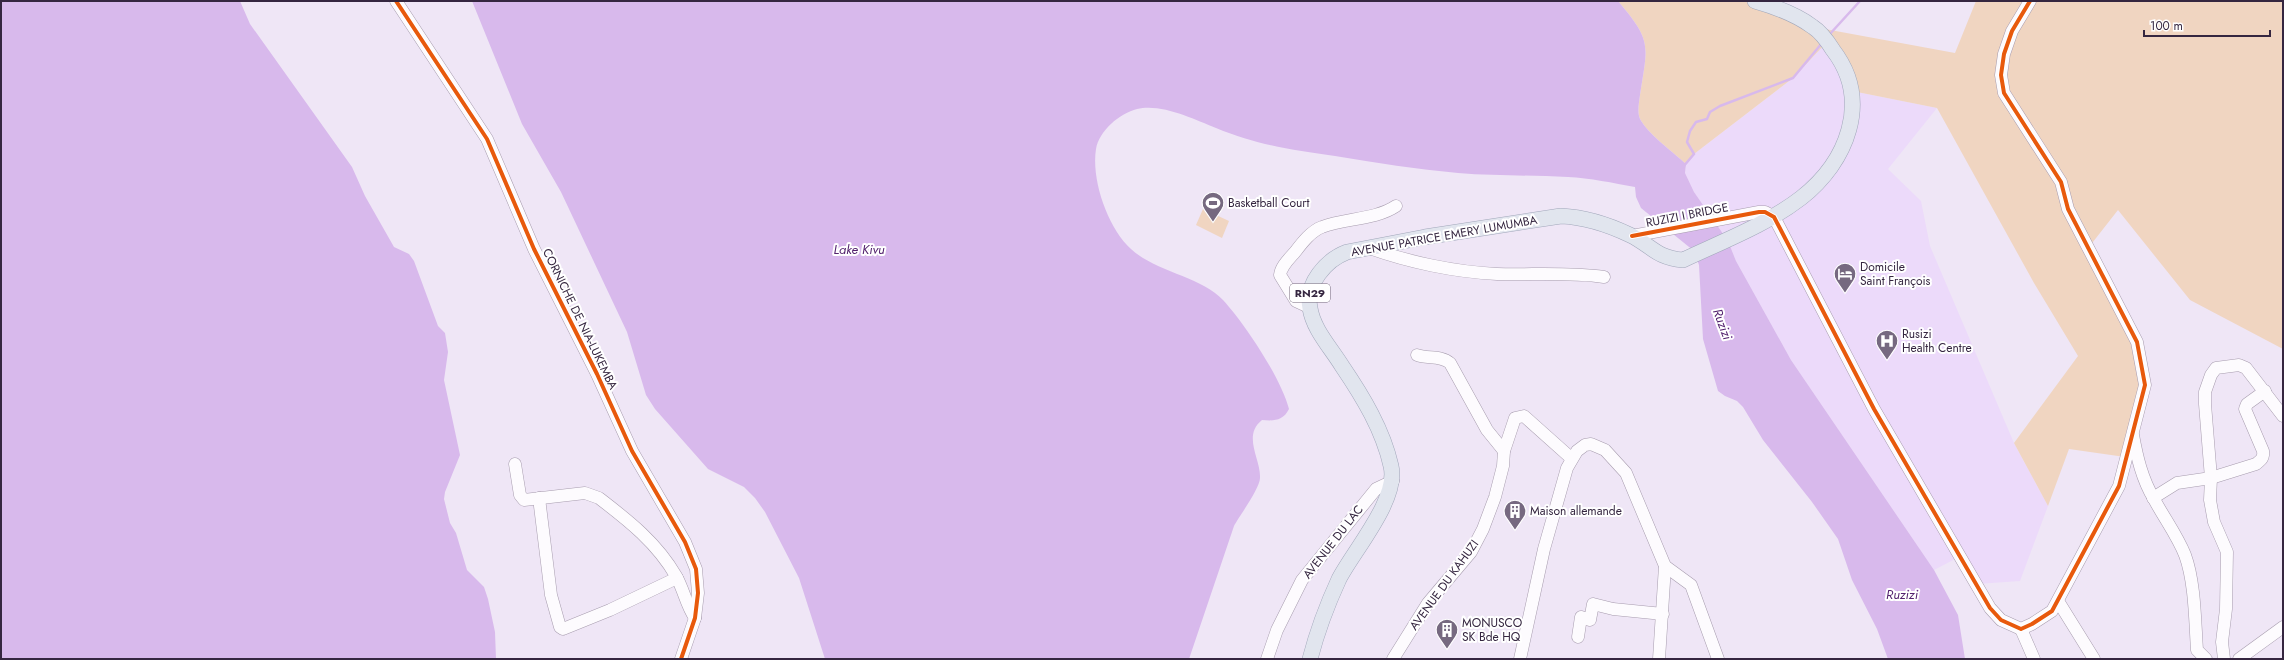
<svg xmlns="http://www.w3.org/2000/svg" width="2284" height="660" viewBox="0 0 2284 660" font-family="Jost,sans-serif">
	<rect width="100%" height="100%" fill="#efe6f6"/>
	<polygon fill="#ecdafa" points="1827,42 1852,91 1937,108 1888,169 1921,201 1930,246 2014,443 2048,506 2020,581 1977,584 1961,556 1934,570 1791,360 1736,261 1728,241 1694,192 1685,173 1686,164 1694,154 1793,78"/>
	<g fill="#f0d5c1">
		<path d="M1618,1H1755L1814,27L1955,53L1976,1H2283V349L2190,300L2118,210L2089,247L2143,366L2125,457L2069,449L2048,506L2014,443L2078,356L2034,283L1937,108L1852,91L1827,42L1793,78L1694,154L1686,164C1673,152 1648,134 1640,119C1637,112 1639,103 1640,95C1648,44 1652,41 1618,1Z"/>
		<polygon points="1203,209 1229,221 1222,238 1196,225"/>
	</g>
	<g fill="#d8b9ec">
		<polygon points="1,1 240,1 250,24 352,167 365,196 394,247 409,254 414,261 438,326 445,333 448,352 444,380 460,455 445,492 444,499 450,523 456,533 467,570 484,587 488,599 495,632 496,659 1,659"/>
		<path d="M472,1H1618C1652,41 1648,44 1640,95C1639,103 1637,112 1640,119C1648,134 1673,152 1686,164L1685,173L1694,192L1728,241L1736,261L1791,360L1934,570L1958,615L1965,659H1888L1877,629L1852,580L1838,539L1812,502L1763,440L1743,407L1737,401L1725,396L1718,391L1703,339L1699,265L1694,251L1641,208L1636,197L1635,187C1613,183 1590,178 1568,177C1531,175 1494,176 1458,173C1417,169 1376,163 1335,156C1292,150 1257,145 1216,128C1194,119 1161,103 1137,109C1120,113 1099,131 1096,149C1091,180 1108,228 1131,249C1156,272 1202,277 1223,300C1245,324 1281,378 1289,409C1283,421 1274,421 1262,420C1242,436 1261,459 1260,478C1260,488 1240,515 1234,526L1189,659H825L799,578L765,512L755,498L744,487L708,469L655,409L646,395L627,332L561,192L522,124Z"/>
	</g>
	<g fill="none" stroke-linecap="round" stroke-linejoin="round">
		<g stroke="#d8b9ec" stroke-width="2.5">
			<polyline points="1829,35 1860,1"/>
			<polyline points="1683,167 1694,154 1687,142 1690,131 1696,122 1707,119 1710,112 1720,106 1793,78 1822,43"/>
		</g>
		<g stroke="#a79cae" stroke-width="13">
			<g id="minor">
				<polyline points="396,1 487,139 534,249 597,374 632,451 685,542 696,569 698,593 695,618 681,659"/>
				<polyline points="1632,236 1759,212 1765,212 1774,217 1874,409 1990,608 2001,620 2021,629 2032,624 2052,611 2119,486 2145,385 2137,342 2068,209 2061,182 2004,93 2001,75 2004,54 2012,31 2030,1"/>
				<path d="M1369,248C1408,262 1455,272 1497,274C1533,275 1568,272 1604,277"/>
				<path d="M1309,307L1296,301L1280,275C1281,266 1289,259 1295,252C1302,243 1311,231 1322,227C1345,218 1375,220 1396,206"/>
				<path d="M1417,355C1427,359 1441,355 1450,363L1487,430L1504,451"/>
				<path d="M2133,435C2137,457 2142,479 2154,499C2164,518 2177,535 2185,555C2195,582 2195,621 2197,650L2206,659"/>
				<path d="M515,464L520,495L524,500L585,493L599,498C629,521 657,543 676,576C684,590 686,605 695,618"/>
				<polyline points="539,498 551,595 560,627 563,629 610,610 677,578"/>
				<path d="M2153,498L2177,483L2211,478L2256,464C2261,460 2264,458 2263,451L2245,409L2247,404L2265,391"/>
				<polyline points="1665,566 1691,585 1718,659"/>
				<polyline points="2058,601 2094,659"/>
				<polyline points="2021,629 2034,659"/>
				<polyline points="1578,637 1581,617 1590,620 1593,604 1613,609 1663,614"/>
				<polyline points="1267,659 1277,630 1302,580 1376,489 1393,481"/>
				<polyline points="1393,659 1428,603 1471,552 1483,529 1495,497 1503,466 1504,451 1515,418 1524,416 1571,458"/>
				<polyline points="1520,659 1544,549 1567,468 1577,451 1585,445 1591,444 1605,450 1626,473 1665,566 1659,659"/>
				<polyline points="2224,659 2222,642 2226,609 2227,552 2214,522 2210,500 2211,478 2205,404 2205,392 2211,375 2216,368 2239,365 2246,368 2283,416"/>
				<polyline points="2239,659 2283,627"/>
			</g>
		</g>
		<g stroke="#a1a7ba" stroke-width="16">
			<path id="major" d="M1310,659C1317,632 1327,605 1339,579C1354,550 1399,499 1391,466C1383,430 1363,397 1342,366C1331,348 1313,329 1310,308C1305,284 1326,260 1347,252L1425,237L1561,216C1584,217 1609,225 1630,235C1651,245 1656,258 1683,260C1723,241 1766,225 1801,198C1847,162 1872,101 1833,50C1828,42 1821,32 1813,27C1796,14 1776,7 1755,1"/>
		</g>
		<use href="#minor" stroke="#fdfbfe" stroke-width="12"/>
		<use href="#major" stroke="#e1e5ee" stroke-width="15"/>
		<g stroke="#fff" stroke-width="6">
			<g id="cycleway">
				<polyline points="396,1 487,139 534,249 597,374 632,451 685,542 696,569 698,593 695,618 681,659"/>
				<polyline points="1632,236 1759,212 1765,212 1774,217 1874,409 1990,608 2001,620 2021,629 2032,624 2052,611 2119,486 2145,385 2137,342 2068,209 2061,182 2004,93 2001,75 2004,54 2012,31 2030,1"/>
			</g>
		</g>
		<use href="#cycleway" stroke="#e8590c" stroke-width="4"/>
	</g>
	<defs>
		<g id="stadium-pin" transform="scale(1.15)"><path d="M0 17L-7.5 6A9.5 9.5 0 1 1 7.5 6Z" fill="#766980" stroke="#fff"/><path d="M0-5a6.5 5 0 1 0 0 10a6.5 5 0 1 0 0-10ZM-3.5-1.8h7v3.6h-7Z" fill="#fff"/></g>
		<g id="hotel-pin" transform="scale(1.15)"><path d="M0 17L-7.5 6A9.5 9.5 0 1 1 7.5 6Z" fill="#766980" stroke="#fff"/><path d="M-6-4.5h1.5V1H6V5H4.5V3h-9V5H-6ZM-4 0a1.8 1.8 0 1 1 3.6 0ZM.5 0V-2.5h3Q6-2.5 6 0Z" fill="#fff"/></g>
		<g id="hospital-pin" transform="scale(1.15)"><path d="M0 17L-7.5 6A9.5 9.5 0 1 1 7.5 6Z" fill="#766980" stroke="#fff"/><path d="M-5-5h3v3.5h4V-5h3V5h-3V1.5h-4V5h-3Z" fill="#fff"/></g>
		<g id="building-pin" transform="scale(1.15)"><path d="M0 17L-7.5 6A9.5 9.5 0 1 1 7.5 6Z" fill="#766980" stroke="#fff"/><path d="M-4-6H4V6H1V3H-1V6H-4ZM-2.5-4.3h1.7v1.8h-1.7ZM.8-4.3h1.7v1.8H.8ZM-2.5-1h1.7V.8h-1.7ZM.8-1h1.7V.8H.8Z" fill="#fff"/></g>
	</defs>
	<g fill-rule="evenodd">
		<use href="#stadium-pin" x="1213" y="203"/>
		<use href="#hotel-pin" x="1845" y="274"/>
		<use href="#hospital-pin" x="1887" y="341"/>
		<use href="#building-pin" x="1515" y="511"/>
		<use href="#building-pin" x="1447" y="630"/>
	</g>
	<g text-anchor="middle" stroke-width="4" stroke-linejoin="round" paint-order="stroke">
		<rect fill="#fff" stroke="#726779" stroke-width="1" x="1290" y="284" width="40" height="18" rx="3"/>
		<g font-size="11" font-weight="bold" fill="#352640">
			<text x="1310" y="297">RN29</text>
		</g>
		<g font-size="12" fill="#352640" stroke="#fff" text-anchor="start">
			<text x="1228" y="207">Basketball Court</text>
			<text x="1860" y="271">Domicile<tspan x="1860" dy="14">Saint François</tspan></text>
			<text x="1902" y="338">Rusizi<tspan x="1902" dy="14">Health Centre</tspan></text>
			<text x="1530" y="515">Maison allemande</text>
			<text x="1462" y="627">MONUSCO<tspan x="1462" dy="14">SK Bde HQ</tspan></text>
		</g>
		<g font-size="12" fill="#352640" stroke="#fff">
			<text transform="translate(1687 215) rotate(-11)" y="4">RUZIZI I BRIDGE</text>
			<text transform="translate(1444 236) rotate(-10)" y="4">AVENUE PATRICE EMERY LUMUMBA</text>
			<text transform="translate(580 319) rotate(64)" y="4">CORNICHE DE NIA-LUKEMBA</text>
			<text transform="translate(1333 542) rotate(-52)" y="4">AVENUE DU LAC</text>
			<text transform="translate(1444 585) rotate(-54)" y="4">AVENUE DU KAHUZI</text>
		</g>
		<g font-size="13" font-style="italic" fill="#53226e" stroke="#fff">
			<text x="859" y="254">Lake Kivu</text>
			<text transform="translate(1723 324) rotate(69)" y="5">Ruzizi</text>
			<text x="1902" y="599">Ruzizi</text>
		</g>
	</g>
	<rect width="2284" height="660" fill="none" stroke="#352640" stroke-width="4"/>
	<path d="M2144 30v6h126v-6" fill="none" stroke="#352640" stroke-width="2"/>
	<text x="2150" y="30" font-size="12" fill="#352640" stroke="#ffffff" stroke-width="3" paint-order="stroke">100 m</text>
</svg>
